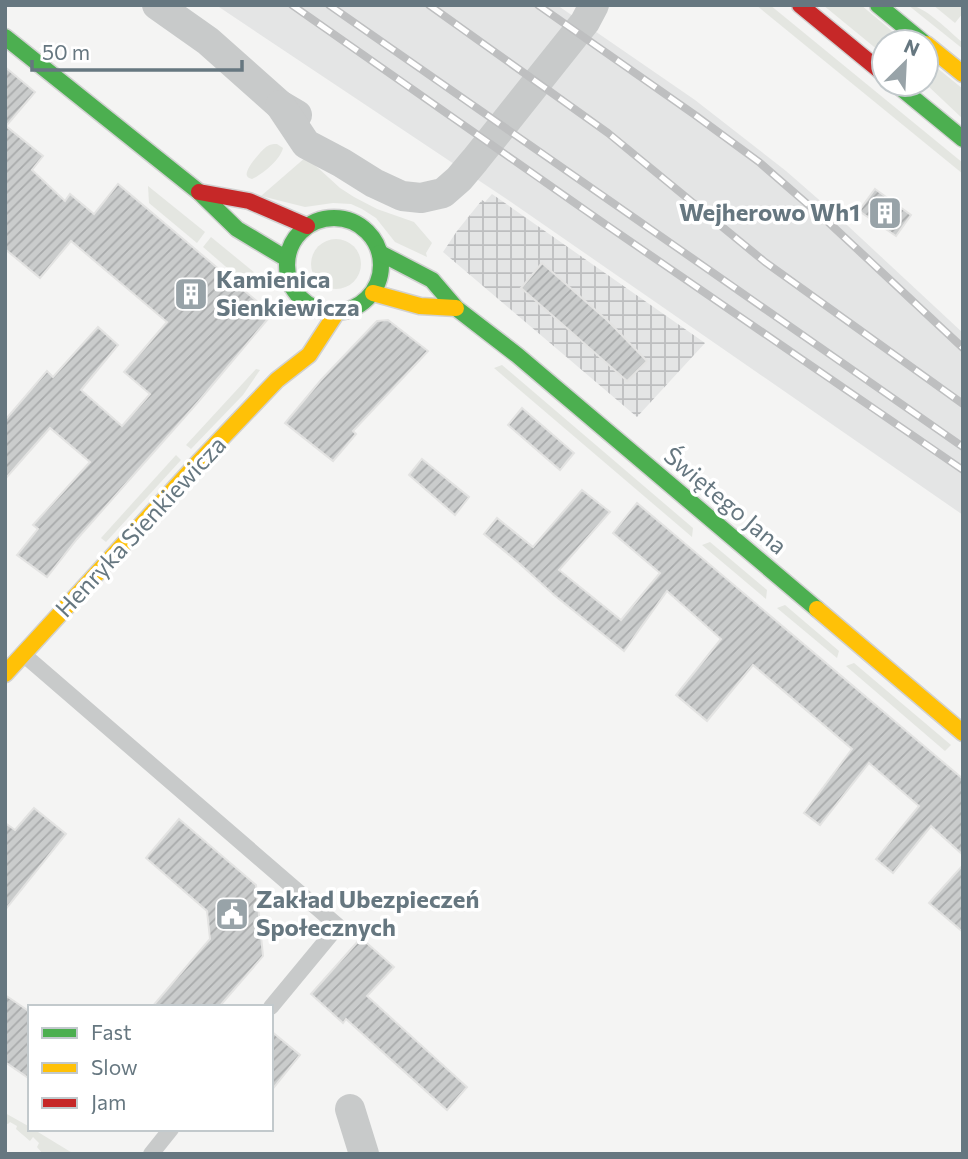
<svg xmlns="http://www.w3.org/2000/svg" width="968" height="1159" viewBox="0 0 968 1159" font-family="Commissioner,sans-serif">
	<defs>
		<pattern id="industrial-grid" width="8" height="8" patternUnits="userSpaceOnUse" patternTransform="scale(1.75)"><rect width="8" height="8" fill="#e4e5e5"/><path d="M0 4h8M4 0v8" fill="none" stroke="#bdbebf"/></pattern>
		<pattern id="building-hatch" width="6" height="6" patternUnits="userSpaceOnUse" patternTransform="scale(1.75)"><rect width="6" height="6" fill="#cacccc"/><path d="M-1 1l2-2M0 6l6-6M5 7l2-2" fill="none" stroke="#a8aaab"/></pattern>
	</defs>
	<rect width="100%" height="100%" fill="#f4f4f3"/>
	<polygon fill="#e4e5e5" points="216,5 557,5 695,100 786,171 833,212 963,333 963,515 511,202"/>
	<polygon fill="url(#industrial-grid)" points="492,194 705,343 637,417 443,252 457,231 482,200 485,202"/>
	<g fill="#e4e6e1">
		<polygon points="756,5 770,5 963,163 963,174"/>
		<polygon points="823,5 861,5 905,42 884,42 884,55"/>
		<path d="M908,5C924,5 950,32 963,43V49Z"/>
		<polygon points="933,5 963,5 963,13 955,23"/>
		<polygon points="926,59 963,89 963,119 926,84"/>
		<path d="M277,144L283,148C280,160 263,174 252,179C250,178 248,178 247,176C244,170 261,151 266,147C271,144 272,144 277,144Z"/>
		<polygon points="306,157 340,188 354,197 377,209 414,222 432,243 426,253 427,257 395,242 376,218 362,209 351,204 333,203 305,207 261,196"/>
		<polygon points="148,186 205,232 197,243 149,203"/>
		<polygon points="211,237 255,273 258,283 254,291 203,247"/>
		<circle cx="336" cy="264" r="25"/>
		<polygon points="502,365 693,528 692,537 494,368"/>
		<polygon points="256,369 260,370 243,395 191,449 186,445"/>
		<polygon points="176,455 181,460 106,542 101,538"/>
		<polygon points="710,542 767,590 766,599 702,545"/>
		<polygon points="785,605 839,651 837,658 777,608"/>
		<polygon points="854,663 951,745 945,751 846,666"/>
		<polygon points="5,1113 30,1127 30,1129 33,1129 74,1154 43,1154 37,1147 39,1143 33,1137 30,1141 16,1129 17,1126 10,1122 8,1124 5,1123"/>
	</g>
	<g fill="url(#building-hatch)" stroke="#e3e3e2" stroke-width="2">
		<polygon points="5,67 35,92 6,126 43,156 32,170 65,201 70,194 94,214 118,184 272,314 198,402 77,539 47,577 17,555 38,529 33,525 90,462 50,428 5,479 5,420 47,371 53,377 98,327 118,345 81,390 122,426 150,394 124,372 167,322 71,241 40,278 5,249"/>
		<polygon points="875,189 911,215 896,236 859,211"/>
		<polygon points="542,263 608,321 647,361 627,381 521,288"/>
		<polygon points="388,320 428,351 353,431 356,434 333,461 285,423 321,380 377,321"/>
		<polygon points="522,408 574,453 560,470 508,425"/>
		<polygon points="422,459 469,497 455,515 409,475"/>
		<polygon points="582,490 610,512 559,570 621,620 660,573 613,533 637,503 963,779 963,855 931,826 893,873 876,859 919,806 869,763 820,825 804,813 852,749 753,665 707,721 676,695 721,639 667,591 624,651 554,595 520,564 484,534 497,518 533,547"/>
		<polygon points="34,808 66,834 5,910 5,823 15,830"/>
		<polygon points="179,819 256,885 263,956 219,1007 152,1007 210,939 207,911 146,858"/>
		<polygon points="963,865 963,932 929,903"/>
		<polygon points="361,938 394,967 367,996 467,1087 447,1110 346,1019 343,1023 311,994"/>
		<polygon points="5,995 30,1012 30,1079 5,1062"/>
		<polygon points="271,1031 300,1055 271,1091"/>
	</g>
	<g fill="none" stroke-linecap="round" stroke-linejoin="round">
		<g stroke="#d1d1d1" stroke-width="19">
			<g id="fast">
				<polyline points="878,5 923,42"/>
				<polyline points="5,37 199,192 237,229 287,259"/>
				<polyline points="896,84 963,139"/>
				<circle cx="334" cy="265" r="47"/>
				<polyline points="380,253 432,280 456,308 517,355 817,609"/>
			</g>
		</g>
		<g stroke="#d1d1d1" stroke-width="19">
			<g id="slow">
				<polyline points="926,44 963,74"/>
				<polyline points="373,293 420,306 456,308"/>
				<polyline points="817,609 963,733"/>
				<polyline points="5,674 196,465 277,380 309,355 337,312"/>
			</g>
		</g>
		<g stroke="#d1d1d1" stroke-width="19">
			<g id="jam">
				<polyline points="800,5 884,74"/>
				<polyline points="199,192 249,201 307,226"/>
			</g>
		</g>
		<g stroke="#c8caca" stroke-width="16">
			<polyline points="23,654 338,926 271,1007"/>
			<polyline points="151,1154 171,1129"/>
		</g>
		<g stroke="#c8caca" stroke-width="30">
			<polyline points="157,5 208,41 280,105 297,115"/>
			<polyline points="280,105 306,144 342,163 374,183 402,196 421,198 443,193 459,179 475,160 585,22 594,5"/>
			<polyline points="350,1109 364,1154"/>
		</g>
		<use href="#fast" stroke="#4caf50" stroke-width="16"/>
		<use href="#slow" stroke="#ffc107" stroke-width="16"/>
		<use href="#jam" stroke="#c62828" stroke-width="16"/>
		<g stroke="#bebfc0" stroke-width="8">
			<g id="rail">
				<polyline points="292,5 602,222 963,470"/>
				<polyline points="329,5 963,447"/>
				<polyline points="429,5 608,133 765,262 963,404"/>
				<polyline points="538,5 695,115 759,162 827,221 963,348"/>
			</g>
		</g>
		<use href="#rail" stroke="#fff" stroke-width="5" stroke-dasharray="16" stroke-linecap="butt"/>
	</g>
	<defs>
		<g id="building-square" transform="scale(1.75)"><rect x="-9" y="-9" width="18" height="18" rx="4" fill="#98a3a8" stroke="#fff"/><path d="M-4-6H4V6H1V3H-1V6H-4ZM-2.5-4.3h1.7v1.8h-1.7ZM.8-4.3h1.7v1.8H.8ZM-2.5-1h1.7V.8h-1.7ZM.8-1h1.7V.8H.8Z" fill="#fff"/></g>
		<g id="civic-square" transform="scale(1.75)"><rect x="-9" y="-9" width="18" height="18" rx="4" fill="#98a3a8" stroke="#fff"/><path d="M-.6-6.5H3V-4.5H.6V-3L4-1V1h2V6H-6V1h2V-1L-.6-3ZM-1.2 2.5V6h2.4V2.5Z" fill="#fff"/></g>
	</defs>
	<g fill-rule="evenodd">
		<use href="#building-square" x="885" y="213"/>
		<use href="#building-square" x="191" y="294"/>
		<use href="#civic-square" x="232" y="914"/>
	</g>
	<g text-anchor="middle" stroke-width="7" stroke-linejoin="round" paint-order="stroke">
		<g font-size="24" font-weight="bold" fill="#667780" stroke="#fff" text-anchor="start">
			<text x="860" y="221" text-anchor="end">Wejherowo Wh1</text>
			<text x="216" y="288">Kamienica<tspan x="216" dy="28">Sienkiewicza</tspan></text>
			<text x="256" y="908">Zakład Ubezpieczeń<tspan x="256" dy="28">Społecznych</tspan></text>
		</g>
		<g font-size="24" fill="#667780" stroke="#fff">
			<text transform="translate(725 501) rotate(40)" y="8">Świętego Jana</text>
			<text transform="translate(141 527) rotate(-47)" y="8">Henryka Sienkiewicza</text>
		</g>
	</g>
	<rect width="968" height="1159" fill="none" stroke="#667780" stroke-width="14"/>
	<rect x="28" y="1005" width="245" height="126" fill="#ffffff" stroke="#c2c9cc" stroke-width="2"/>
	<rect x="42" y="1028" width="35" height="10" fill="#4caf50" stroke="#c2c9cc" stroke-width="2"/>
	<text x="91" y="1040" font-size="21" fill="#667780">Fast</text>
	<rect x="42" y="1063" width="35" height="10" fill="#ffc107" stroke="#c2c9cc" stroke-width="2"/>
	<text x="91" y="1075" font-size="21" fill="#667780">Slow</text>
	<rect x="42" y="1098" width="35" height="10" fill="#c62828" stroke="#c2c9cc" stroke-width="2"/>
	<text x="91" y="1110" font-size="21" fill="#667780">Jam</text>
	<g transform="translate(905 63) rotate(24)"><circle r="33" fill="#ffffff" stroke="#c2c9cc" stroke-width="2"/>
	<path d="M0-5L12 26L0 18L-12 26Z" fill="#98a3a8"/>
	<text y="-10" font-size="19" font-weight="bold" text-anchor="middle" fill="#667780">N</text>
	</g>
	<path d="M32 60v10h210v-10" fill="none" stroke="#667780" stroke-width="3.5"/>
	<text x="42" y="60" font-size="21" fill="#667780" stroke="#ffffff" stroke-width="5" paint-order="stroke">50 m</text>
</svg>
